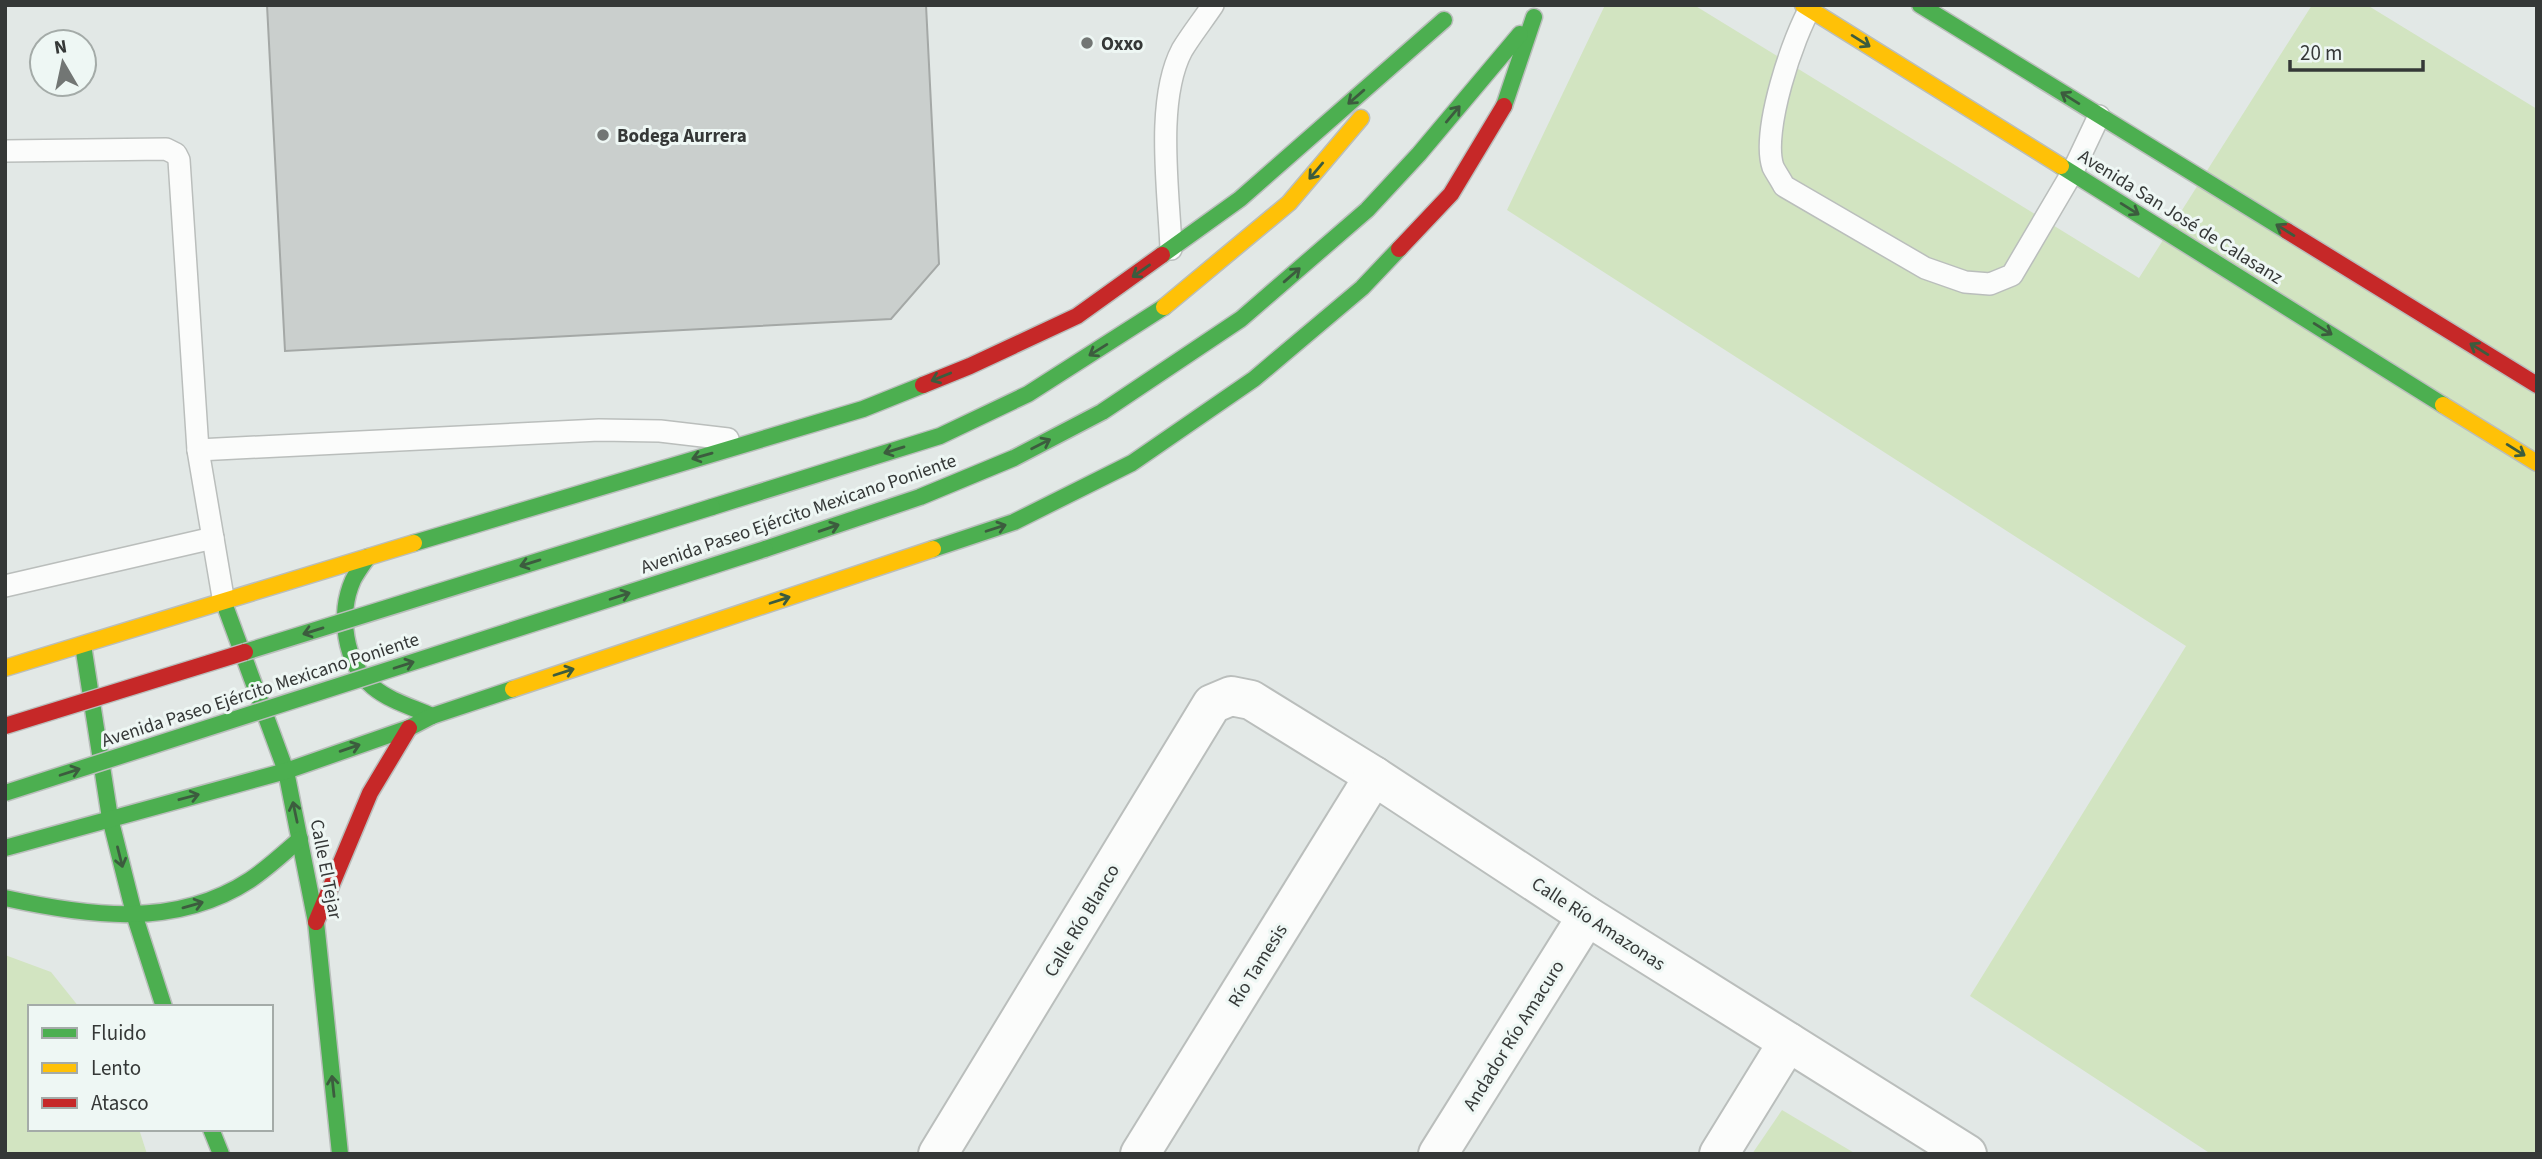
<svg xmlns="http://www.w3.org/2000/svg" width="2542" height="1159" viewBox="0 0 2542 1159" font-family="'Source Sans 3',sans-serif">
	<rect width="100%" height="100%" fill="#e2e8e6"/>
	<g fill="#d2e4c1">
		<polygon points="1605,5 1694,5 2139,278 2312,5 2367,5 2537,109 2537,1154 2211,1154 1970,996 2186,646 1507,210"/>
		<polygon points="5,955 51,972 79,1007 30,1007 30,1129 139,1129 147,1154 5,1154"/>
		<polygon points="1782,1110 1856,1154 1752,1154"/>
	</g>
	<polygon fill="#cacfcd" stroke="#a4a8a6" stroke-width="2" points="267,5 926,5 939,264 891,319 285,351"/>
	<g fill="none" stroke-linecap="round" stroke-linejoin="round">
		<g stroke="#babebc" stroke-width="24">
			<g id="lane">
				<path d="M1812,5C1793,36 1761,132 1773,167C1776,173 1781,180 1784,186L1925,268L1965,282L1990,284L2012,275L2072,173L2099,116"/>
				<polyline points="5,151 166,149 176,154 179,160 198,450 224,603"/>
				<path d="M1171,249C1169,193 1155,101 1182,50C1191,35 1203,20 1213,5"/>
				<polyline points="198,450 599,430 660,431 728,439"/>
				<polyline points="5,586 213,538"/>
			</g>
		</g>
		<g stroke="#babebc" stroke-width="42">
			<g id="street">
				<polyline points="938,1154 1212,704 1231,696 1251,700 1374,776 1587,916 1967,1154"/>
				<polyline points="1140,1154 1374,776"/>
				<polyline points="1438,1154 1587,916"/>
				<polyline points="1719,1154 1788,1042"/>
			</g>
		</g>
		<g stroke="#babebc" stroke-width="19">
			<g id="fast">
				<polyline points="1920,5 2287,231"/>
				<polyline points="1504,106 1534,17"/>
				<polyline points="2061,166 2443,405"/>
				<polyline points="1162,255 1240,199 1444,20"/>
				<polyline points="712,507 940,436 1028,394 1164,307"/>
				<polyline points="414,543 863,409 923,385"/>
				<polyline points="765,549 920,497 1014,458 1102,412 1241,319 1367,210 1419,154 1520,34"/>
				<polyline points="933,549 1014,522 1132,463 1254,379 1362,288 1399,249"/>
				<path d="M368,557C363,564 357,572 353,580C338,614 344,663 373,687C390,701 412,707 432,716"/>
				<polyline points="224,603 286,771 316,922 340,1154"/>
				<polyline points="83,645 110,818 135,917 164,1007"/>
				<polyline points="5,848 286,771 409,728 432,716 513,689"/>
				<path d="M5,898C87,916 175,929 250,880C268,868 284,853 300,839"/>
				<polyline points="211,1129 221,1154"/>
			</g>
		</g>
		<g stroke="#babebc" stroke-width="19">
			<g id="slow">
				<polyline points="1803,5 2061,166"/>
				<polyline points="1164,307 1289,203 1361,118"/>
				<polyline points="2443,405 2537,463"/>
				<polyline points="5,668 414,543"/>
				<polyline points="513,689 933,549"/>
			</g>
		</g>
		<g stroke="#babebc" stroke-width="19">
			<g id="jam">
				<polyline points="2287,231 2537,385"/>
				<polyline points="1399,249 1451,194 1504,106"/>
				<polyline points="923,385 970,366 1077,316 1162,255"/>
				<polyline points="316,922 370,793 409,728"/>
			</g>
		</g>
		<use href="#lane" stroke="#fbfcfb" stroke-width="21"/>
		<use href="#street" stroke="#fbfcfb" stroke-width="38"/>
		<use href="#fast" stroke="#4caf50" stroke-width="16"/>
		<use href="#slow" stroke="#ffc107" stroke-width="16"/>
		<use href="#jam" stroke="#c62828" stroke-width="16"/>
		<g stroke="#babebc" stroke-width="19" stroke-linecap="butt">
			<g id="fast-bridge">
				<polyline points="245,652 712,507"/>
				<polyline points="5,793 765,549"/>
			</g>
		</g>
		<g stroke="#babebc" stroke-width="19" stroke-linecap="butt">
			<polyline id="jam-bridge" points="5,726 245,652"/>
		</g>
		<use href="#fast-bridge" stroke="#4caf50" stroke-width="16"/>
		<use href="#jam-bridge" stroke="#c62828" stroke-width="16"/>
	</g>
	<defs><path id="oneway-shaft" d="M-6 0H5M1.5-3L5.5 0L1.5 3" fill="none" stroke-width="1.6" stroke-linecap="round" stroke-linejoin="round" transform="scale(1.75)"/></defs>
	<g stroke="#3c5c3e">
		<use href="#oneway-shaft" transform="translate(1861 41) rotate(32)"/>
		<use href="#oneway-shaft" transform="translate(1356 97) rotate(139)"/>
		<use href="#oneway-shaft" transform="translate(2070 98) rotate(-148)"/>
		<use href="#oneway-shaft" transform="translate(1453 114) rotate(-50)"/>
		<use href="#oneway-shaft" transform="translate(1316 171) rotate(130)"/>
		<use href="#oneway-shaft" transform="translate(2130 209) rotate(32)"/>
		<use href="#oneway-shaft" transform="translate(2285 230) rotate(-148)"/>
		<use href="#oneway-shaft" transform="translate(1141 271) rotate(145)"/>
		<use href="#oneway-shaft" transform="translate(1292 275) rotate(-41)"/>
		<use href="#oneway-shaft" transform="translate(2323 329) rotate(32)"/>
		<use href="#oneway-shaft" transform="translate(2479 349) rotate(-148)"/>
		<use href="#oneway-shaft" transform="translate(1098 350) rotate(148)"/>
		<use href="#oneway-shaft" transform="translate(941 377) rotate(158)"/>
		<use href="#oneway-shaft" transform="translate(1041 444) rotate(-27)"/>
		<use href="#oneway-shaft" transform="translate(894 450) rotate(163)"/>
		<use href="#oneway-shaft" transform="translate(2516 450) rotate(32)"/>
		<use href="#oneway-shaft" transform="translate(702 456) rotate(164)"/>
		<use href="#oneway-shaft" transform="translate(829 528) rotate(-19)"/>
		<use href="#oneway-shaft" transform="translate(996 528) rotate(-18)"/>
		<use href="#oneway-shaft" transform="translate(530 563) rotate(163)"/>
		<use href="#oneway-shaft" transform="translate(620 596) rotate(-18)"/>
		<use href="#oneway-shaft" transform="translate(780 600) rotate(-18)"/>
		<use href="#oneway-shaft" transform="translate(313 631) rotate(163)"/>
		<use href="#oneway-shaft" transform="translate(404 665) rotate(-18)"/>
		<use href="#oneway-shaft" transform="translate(564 672) rotate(-18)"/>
		<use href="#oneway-shaft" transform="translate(350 748) rotate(-19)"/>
		<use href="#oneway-shaft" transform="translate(70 772) rotate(-18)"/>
		<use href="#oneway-shaft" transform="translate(189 797) rotate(-15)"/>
		<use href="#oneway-shaft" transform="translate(295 812) rotate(-102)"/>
		<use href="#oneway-shaft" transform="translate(120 857) rotate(76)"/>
		<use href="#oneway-shaft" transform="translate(193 905) rotate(-16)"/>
		<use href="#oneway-shaft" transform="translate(333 1086) rotate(-96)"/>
	</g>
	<g fill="#727674" stroke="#eef7f4" stroke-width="2.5">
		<circle cx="1087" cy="43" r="7"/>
		<circle cx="603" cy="135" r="7"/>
	</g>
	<g text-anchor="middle" stroke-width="6" stroke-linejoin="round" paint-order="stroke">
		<g font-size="19" font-weight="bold" fill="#353837" stroke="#eef7f4" text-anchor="start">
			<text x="1101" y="50">Oxxo</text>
			<text x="617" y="142">Bodega Aurrera</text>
		</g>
		<g font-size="19" fill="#353837" stroke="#eef7f4">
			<text transform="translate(2181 216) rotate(32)" y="7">Avenida San José de Calasanz</text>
			<text transform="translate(798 513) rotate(-19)" y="7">Avenida Paseo Ejército Mexicano Poniente</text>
			<text transform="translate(260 689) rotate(-18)" y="7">Avenida Paseo Ejército Mexicano Poniente</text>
			<text transform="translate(327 869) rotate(79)" y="7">Calle El Tejar</text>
			<text transform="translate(1081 920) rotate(-59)" y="7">Calle Río Blanco</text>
			<text transform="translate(1599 923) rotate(33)" y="7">Calle Río Amazonas</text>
			<text transform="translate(1257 965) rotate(-58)" y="7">Río Tamesis</text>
			<text transform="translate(1513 1035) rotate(-58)" y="7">Andador Río Amacuro</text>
		</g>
	</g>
	<rect width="2542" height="1159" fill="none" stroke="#353837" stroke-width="14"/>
	<rect x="28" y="1005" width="245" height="126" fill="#eef7f4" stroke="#a4aba8" stroke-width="2"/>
	<rect x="42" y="1028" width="35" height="10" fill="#4caf50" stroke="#a4aba8" stroke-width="2"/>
	<text x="91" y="1040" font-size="21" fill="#353837">Fluido</text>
	<rect x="42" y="1063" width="35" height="10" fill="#ffc107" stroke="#a4aba8" stroke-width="2"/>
	<text x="91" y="1075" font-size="21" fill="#353837">Lento</text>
	<rect x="42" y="1098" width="35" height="10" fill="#c62828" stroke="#a4aba8" stroke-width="2"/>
	<text x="91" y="1110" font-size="21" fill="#353837">Atasco</text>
	<g transform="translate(63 63) rotate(351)"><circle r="33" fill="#eef7f4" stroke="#a4aba8" stroke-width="2"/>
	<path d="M0-5L12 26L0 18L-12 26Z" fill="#727674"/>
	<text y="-10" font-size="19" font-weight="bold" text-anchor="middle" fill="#353837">N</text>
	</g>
	<path d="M2290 60v10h133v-10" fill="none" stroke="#353837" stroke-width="3.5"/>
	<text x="2300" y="60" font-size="21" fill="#353837" stroke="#eef7f4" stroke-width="5" paint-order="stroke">20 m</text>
</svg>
